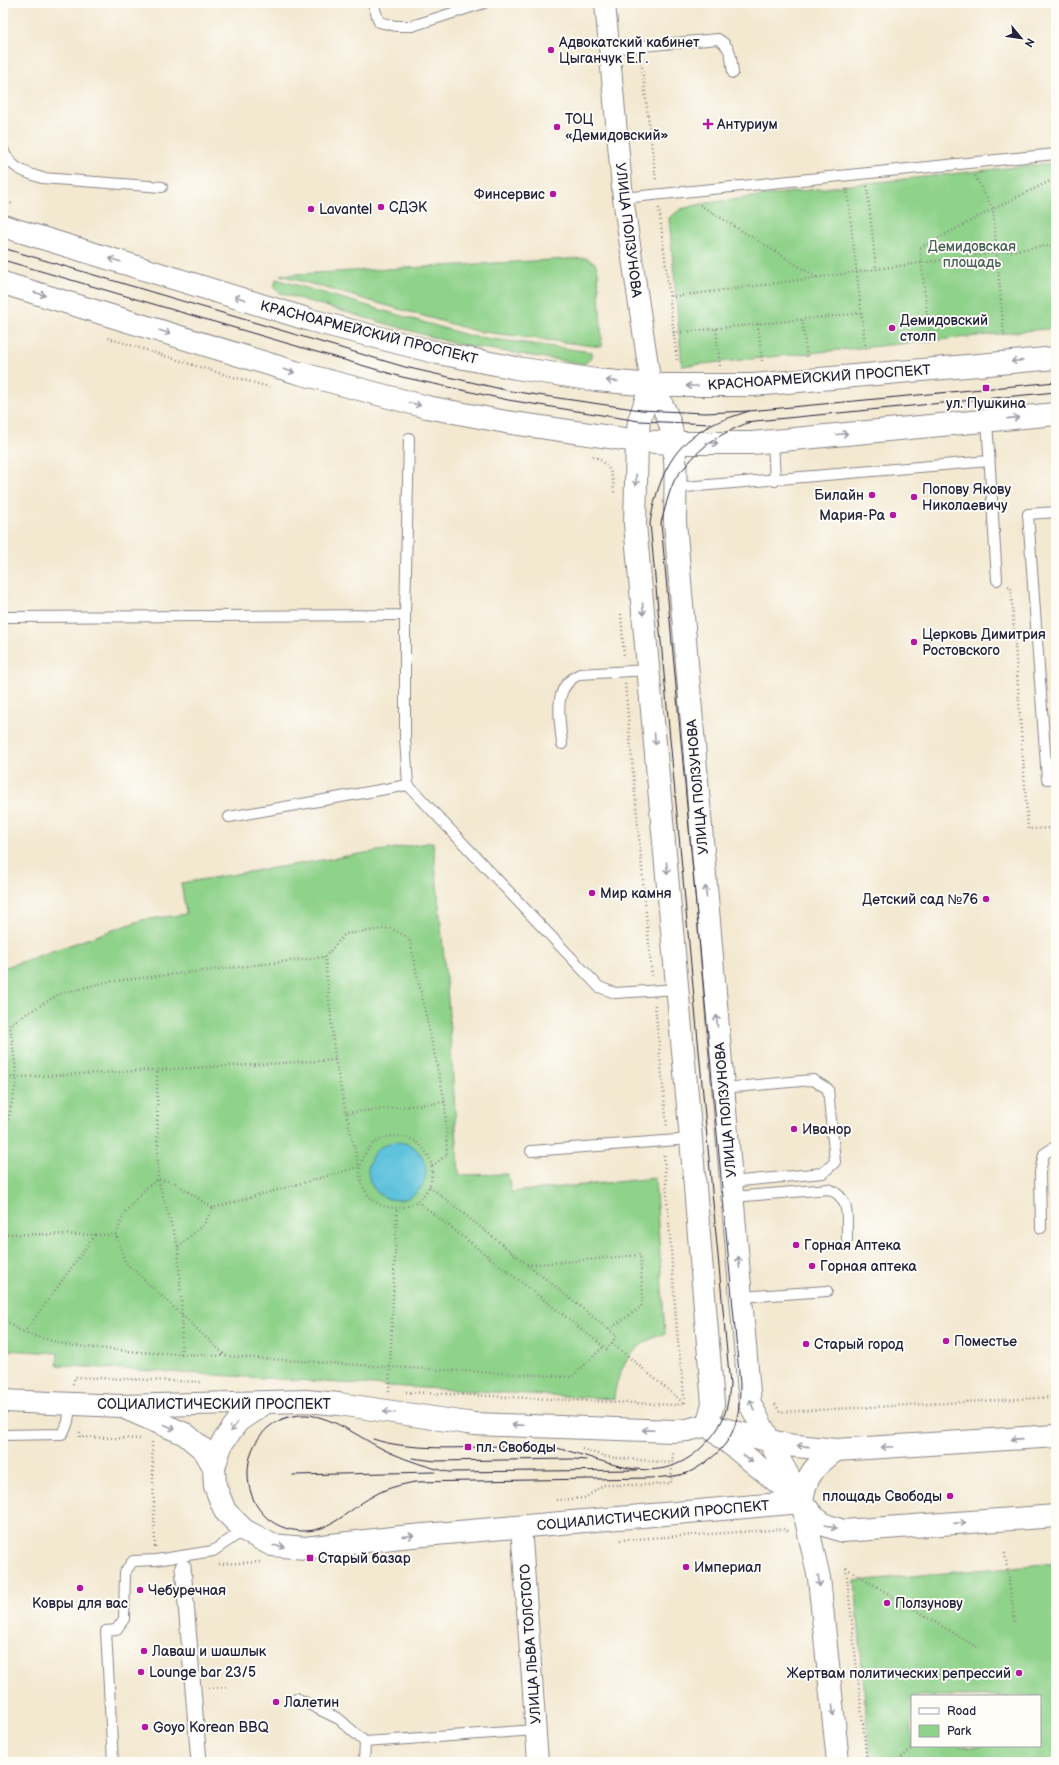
<svg xmlns="http://www.w3.org/2000/svg" width="1059" height="1765" viewBox="0 0 1059 1765" font-family="'Balsamiq Sans',sans-serif">
	<rect width="100%" height="100%" fill="#fdfcf7"/>
	<filter id="ink" filterUnits="userSpaceOnUse"><feTurbulence type="fractalNoise" baseFrequency=".025" numOctaves="2"/><feDisplacementMap in="SourceGraphic" scale="8" xChannelSelector="R" yChannelSelector="G"/><feConvolveMatrix kernelMatrix="1 2 1 2 8 2 1 2 1" color-interpolation-filters="sRGB"/></filter>
	<filter id="wash" filterUnits="userSpaceOnUse"><feTurbulence type="fractalNoise" baseFrequency=".012" numOctaves="4" result="noise"/><feDisplacementMap in="SourceGraphic" scale="16" xChannelSelector="R" yChannelSelector="G"/><feGaussianBlur stdDeviation="0.9" result="paint"/><feColorMatrix in="noise" values="0 0 0 0 0 0 0 0 0 0 0 0 0 0 0 0 0 1.4 0 .05"/><feComposite in="paint" operator="in"/></filter>
	<g filter="url(#wash)">
		<rect width="100%" height="100%" fill="#f3e8d0"/>
		<g fill="#8fd28a" stroke="#587a62" fill-rule="evenodd">
			<polygon points="1052,163 1056,167 1056,328 682,366 669,218 681,209 706,203 841,186"/>
			<polygon points="586,258 595,263 598,272 602,347 476,331 280,275"/>
			<path d="M276,279L470,336L592,352C591,358 589,361 584,364L456,344L280,293L274,288Z"/>
			<path d="M433,842L448,1000L459,1175L508,1174L511,1192L655,1178L665,1334C634,1341 617,1368 614,1399L389,1386L57,1365L58,1353L3,1350V968L142,920L186,914L181,883Z"/>
			<path d="M1056,1563V1762H870L855,1581ZM912,1696H1040V1746H912Z"/>
		</g>
		<circle fill="#5ec2dc" stroke="#40728c" cx="397" cy="1171" r="29"/>
	</g>
	<g filter="url(#ink)">
		<g fill="none" stroke-linecap="round" stroke-linejoin="round">
			<g stroke="#8a8586" stroke-width="12">
				<g id="service">
					<polyline points="373,3 379,22 396,26 412,26 484,3"/>
					<path d="M610,49L718,39C732,47 731,58 733,73"/>
					<path d="M3,149C9,168 26,173 42,178L162,187"/>
					<polyline points="623,198 1056,154"/>
					<polyline points="987,421 997,580"/>
					<polyline points="773,440 775,481"/>
					<polyline points="674,488 989,461"/>
					<polyline points="1056,512 1028,514 1047,779 1056,778"/>
					<polyline points="405,615 405,738 408,785 599,987 615,993 678,989"/>
					<polyline points="3,617 405,615 409,438"/>
					<path d="M562,744C560,717 551,687 580,674L648,670"/>
					<polyline points="229,817 408,785"/>
					<polyline points="723,1088 813,1080 828,1089 835,1162 823,1173 731,1182"/>
					<polyline points="531,1151 691,1139"/>
					<path d="M733,1197L829,1189C852,1199 846,1218 847,1239"/>
					<polyline points="1041,1228 1040,1172 1044,1154 1056,1146"/>
					<polyline points="741,1297 827,1291"/>
					<path d="M3,1435L62,1434C69,1426 69,1414 70,1404"/>
					<polyline points="296,1698 339,1719 365,1742"/>
					<polyline points="113,1762 106,1631 116,1630 124,1619 125,1572 133,1561 156,1560 213,1551 244,1530"/>
					<polyline points="364,1762 365,1742 536,1730"/>
				</g>
			</g>
			<g stroke="#8a8586" stroke-width="17">
				<polyline id="pedestrian" points="183,1567 199,1762"/>
			</g>
			<g stroke="#8a8586" stroke-width="22">
				<g id="minor">
					<polyline points="605,3 623,198 651,385"/>
					<polyline points="521,1526 538,1762"/>
				</g>
			</g>
			<g stroke="#8a8586" stroke-width="24">
				<g id="tertiary">
					<path d="M651,385C658,397 666,410 670,424C678,455 675,490 675,522L750,1404L802,1502L819,1578L838,1762"/>
					<polyline points="651,385 639,421 637,441 635,524 691,1139 713,1404 707,1425"/>
					<polyline points="3,1401 121,1406 306,1401 339,1404 474,1424 674,1431 687,1430 707,1425 787,1445 836,1450 1056,1436"/>
					<polyline points="265,1403 238,1421 222,1443 214,1467 215,1486 225,1511 244,1530 272,1545 305,1548 401,1537 802,1502"/>
					<polyline points="127,1409 185,1434 204,1450 214,1467"/>
					<polyline points="713,1430 802,1502 814,1517 825,1525 843,1531 1056,1516"/>
					<path d="M802,1502C805,1475 815,1466 836,1450"/>
				</g>
			</g>
			<g stroke="#8a8586" stroke-width="24">
				<g id="primary">
					<polyline points="3,226 310,320 438,353 516,368 596,380 651,385 753,385 1056,358"/>
					<polyline points="3,283 295,372 427,407 506,422 637,441 673,443 752,443 1056,414"/>
				</g>
			</g>
			<g stroke="#8a8586" stroke-width="2.5" stroke-dasharray="1 3" stroke-linecap="butt">
				<polyline points="641,59 656,181"/>
				<polyline points="975,176 993,209 1004,336"/>
				<polyline points="867,186 876,269"/>
				<polyline points="847,189 866,352"/>
				<polyline points="3,201 13,204"/>
				<polyline points="700,205 818,278"/>
				<polyline points="659,208 677,360"/>
				<path d="M670,297C799,281 927,261 1056,245"/>
				<polyline points="802,320 807,358"/>
				<polyline points="758,324 762,362"/>
				<polyline points="716,329 720,366"/>
				<polyline points="673,333 862,313"/>
				<polyline points="108,338 212,371 269,387"/>
				<polyline points="930,343 920,248 993,209 1056,178"/>
				<path d="M593,456C611,465 613,474 614,493"/>
				<polyline points="1008,586 1011,588 1028,829 1056,828"/>
				<polyline points="621,614 624,657"/>
				<polyline points="625,684 652,978"/>
				<polyline points="655,1005 667,1127"/>
				<polyline points="3,1078 157,1070"/>
				<polyline points="346,1113 359,1167 213,1208 175,1183 158,1179 147,1187 125,1212 116,1235 125,1262 226,1356 390,1367 572,1377 604,1346"/>
				<circle cx="396" cy="1172" r="36"/>
				<polyline points="3,1143 17,1079 10,1024 59,994 106,982 325,957"/>
				<polyline points="664,1155 677,1332 685,1404"/>
				<polyline points="432,1166 447,1155 445,1102 409,938 390,928 345,934 325,957 335,1060 346,1113 445,1102"/>
				<polyline points="417,1201 607,1349 617,1336 429,1186"/>
				<polyline points="3,1234 116,1235"/>
				<polyline points="95,1235 24,1333 67,1345 138,1352 225,1356"/>
				<polyline points="178,1247 204,1224 213,1208"/>
				<polyline points="527,1265 640,1255 643,1298 641,1307 608,1330"/>
				<polyline points="3,1317 13,1326 24,1333"/>
				<polyline points="612,1343 685,1404"/>
				<polyline points="181,1354 182,1316 178,1247 158,1179 157,1070 335,1060"/>
				<polyline points="73,1384 75,1377 201,1382"/>
				<polyline points="389,1391 397,1208"/>
				<polyline points="406,1392 674,1405 685,1404"/>
				<polyline points="775,1404 780,1412 1056,1397"/>
				<polyline points="80,1432 80,1437 142,1439"/>
				<polyline points="152,1442 155,1547"/>
				<polyline points="582,1449 607,1457 672,1463"/>
				<polyline points="556,1500 585,1498 603,1485 651,1485 671,1483 673,1453"/>
				<polyline points="620,1540 786,1529 788,1531"/>
				<polyline points="1005,1553 1015,1624"/>
				<polyline points="219,1564 260,1562"/>
				<polyline points="846,1568 867,1762"/>
				<polyline points="846,1568 978,1648"/>
				<polyline points="1054,1638 1056,1637"/>
				<polyline points="209,1688 228,1687"/>
				<polyline points="895,1762 916,1746"/>
			</g>
			<use href="#service" stroke="#fff" stroke-width="10"/>
			<use href="#pedestrian" stroke="#fff" stroke-width="15"/>
			<use href="#minor" stroke="#fff" stroke-width="20"/>
			<use href="#tertiary" stroke="#fff" stroke-width="22"/>
			<use href="#primary" stroke="#fff" stroke-width="22"/>
			<g stroke="#22223b" stroke-width="1">
				<polyline points="3,248 405,367 510,391 641,410 705,413 749,411 1056,382"/>
				<polyline points="3,260 402,377 508,400 639,421 712,424"/>
				<polyline points="745,422 1056,392"/>
				<path d="M373,1439C408,1451 462,1448 500,1446C512,1446 524,1444 536,1445C593,1449 648,1496 700,1449C722,1428 727,1415 730,1385L650,523C656,489 667,453 698,433C713,422 732,417 749,411"/>
				<polyline points="412,1458 435,1461 573,1459 586,1460"/>
				<path d="M637,1470L448,1472C428,1467 409,1461 391,1453C365,1442 334,1416 306,1415C230,1414 228,1530 304,1531C332,1531 349,1509 373,1496C386,1488 400,1485 415,1482L650,1478C662,1477 675,1477 687,1473C693,1471 700,1466 706,1462C735,1442 740,1418 740,1384L661,523C665,509 668,494 674,481C676,476 681,471 685,467C704,443 722,433 750,422"/>
				<polyline points="293,1475 435,1472"/>
			</g>
		</g>
		<defs><path id="oneway-shaft" d="M-6 0H5M1.5-3L5.5 0L1.5 3" fill="none" stroke-width="1.6" stroke-linecap="round" stroke-linejoin="round"/></defs>
		<g stroke="#9c9ca7">
			<use href="#oneway-shaft" transform="translate(115 260) rotate(-163)"/>
			<use href="#oneway-shaft" transform="translate(40 294) rotate(17)"/>
			<use href="#oneway-shaft" transform="translate(240 298) rotate(-163)"/>
			<use href="#oneway-shaft" transform="translate(165 332) rotate(18)"/>
			<use href="#oneway-shaft" transform="translate(1017 361) rotate(175)"/>
			<use href="#oneway-shaft" transform="translate(289 371) rotate(17)"/>
			<use href="#oneway-shaft" transform="translate(612 381) rotate(-175)"/>
			<use href="#oneway-shaft" transform="translate(692 386) rotate(-180)"/>
			<use href="#oneway-shaft" transform="translate(415 404) rotate(15)"/>
			<use href="#oneway-shaft" transform="translate(1013 418) rotate(-6)"/>
			<use href="#oneway-shaft" transform="translate(842 434) rotate(-5)"/>
			<use href="#oneway-shaft" transform="translate(712 443)"/>
			<use href="#oneway-shaft" transform="translate(636 480) rotate(91)"/>
			<use href="#oneway-shaft" transform="translate(643 609) rotate(85)"/>
			<use href="#oneway-shaft" transform="translate(655 739) rotate(85)"/>
			<use href="#oneway-shaft" transform="translate(667 868) rotate(85)"/>
			<use href="#oneway-shaft" transform="translate(706 892) rotate(-95)"/>
			<use href="#oneway-shaft" transform="translate(717 1021) rotate(-95)"/>
			<use href="#oneway-shaft" transform="translate(739 1262) rotate(-95)"/>
			<use href="#oneway-shaft" transform="translate(752 1405) rotate(-110)"/>
			<use href="#oneway-shaft" transform="translate(389 1412) rotate(-171)"/>
			<use href="#oneway-shaft" transform="translate(518 1425) rotate(-178)"/>
			<use href="#oneway-shaft" transform="translate(170 1427) rotate(25)"/>
			<use href="#oneway-shaft" transform="translate(234 1427) rotate(128)"/>
			<use href="#oneway-shaft" transform="translate(648 1430) rotate(-178)"/>
			<use href="#oneway-shaft" transform="translate(1017 1439) rotate(176)"/>
			<use href="#oneway-shaft" transform="translate(803 1446) rotate(-174)"/>
			<use href="#oneway-shaft" transform="translate(887 1447) rotate(177)"/>
			<use href="#oneway-shaft" transform="translate(748 1459) rotate(37)"/>
			<use href="#oneway-shaft" transform="translate(960 1523) rotate(-4)"/>
			<use href="#oneway-shaft" transform="translate(831 1527) rotate(20)"/>
			<use href="#oneway-shaft" transform="translate(408 1536) rotate(-5)"/>
			<use href="#oneway-shaft" transform="translate(279 1546) rotate(5)"/>
			<use href="#oneway-shaft" transform="translate(819 1581) rotate(82)"/>
			<use href="#oneway-shaft" transform="translate(833 1710) rotate(84)"/>
		</g>
	</g>
	<g fill="#b5179e" stroke="#fdfcf7" stroke-width="1.5">
		<circle cx="551" cy="50" r="4"/>
		<path d="M706 118h4v4h4v4h-4v4h-4v-4h-4v-4h4z"/>
		<circle cx="557" cy="127" r="4"/>
		<circle cx="553" cy="194" r="4"/>
		<circle cx="381" cy="207" r="4"/>
		<circle cx="311" cy="209" r="4"/>
		<circle cx="892" cy="328" r="4"/>
		<rect x="982" y="384" width="8" height="8" rx="2"/>
		<circle cx="872" cy="495" r="4"/>
		<circle cx="914" cy="497" r="4"/>
		<circle cx="893" cy="515" r="4"/>
		<circle cx="914" cy="642" r="4"/>
		<circle cx="592" cy="893" r="4"/>
		<circle cx="986" cy="899" r="4"/>
		<circle cx="794" cy="1129" r="4"/>
		<circle cx="796" cy="1245" r="4"/>
		<circle cx="812" cy="1266" r="4"/>
		<circle cx="946" cy="1341" r="4"/>
		<circle cx="806" cy="1344" r="4"/>
		<rect x="464" y="1443" width="8" height="8" rx="2"/>
		<circle cx="950" cy="1496" r="4"/>
		<rect x="306" y="1554" width="8" height="8" rx="2"/>
		<circle cx="686" cy="1567" r="4"/>
		<circle cx="80" cy="1588" r="4"/>
		<circle cx="140" cy="1590" r="4"/>
		<circle cx="887" cy="1603" r="4"/>
		<circle cx="144" cy="1651" r="4"/>
		<circle cx="141" cy="1672" r="4"/>
		<circle cx="1019" cy="1673" r="4"/>
		<circle cx="276" cy="1702" r="4"/>
		<circle cx="145" cy="1727" r="4"/>
	</g>
	<g text-anchor="middle" stroke-width="4" stroke-linejoin="round" paint-order="stroke">
		<g font-size="14" fill="#22223b" stroke="#fdfcf7" text-anchor="start">
			<text x="559" y="47">Адвокатский кабинет<tspan x="559" dy="16">Цыганчук Е.Г.</tspan></text>
			<text x="565" y="124">ТОЦ<tspan x="565" dy="16">«Демидовский»</tspan></text>
			<text x="717" y="129">Антуриум</text>
			<text x="545" y="199" text-anchor="end">Финсервис</text>
			<text x="389" y="212">СДЭК</text>
			<text x="319" y="214">Lavantel</text>
			<text x="900" y="325">Демидовский<tspan x="900" dy="16">столп</tspan></text>
			<text x="986" y="408" text-anchor="middle">ул. Пушкина</text>
			<text x="922" y="494">Попову Якову<tspan x="922" dy="16">Николаевичу</tspan></text>
			<text x="864" y="500" text-anchor="end">Билайн</text>
			<text x="885" y="520" text-anchor="end">Мария-Ра</text>
			<text x="922" y="639">Церковь Димитрия<tspan x="922" dy="16">Ростовского</tspan></text>
			<text x="600" y="898">Мир камня</text>
			<text x="978" y="904" text-anchor="end">Детский сад №76</text>
			<text x="802" y="1134">Иванор</text>
			<text x="804" y="1250">Горная Аптека</text>
			<text x="820" y="1271">Горная аптека</text>
			<text x="954" y="1346">Поместье</text>
			<text x="814" y="1349">Старый город</text>
			<text x="476" y="1452">пл. Свободы</text>
			<text x="942" y="1501" text-anchor="end">площадь Свободы</text>
			<text x="318" y="1563">Старый базар</text>
			<text x="694" y="1572">Империал</text>
			<text x="148" y="1595">Чебуречная</text>
			<text x="80" y="1608" text-anchor="middle">Ковры для вас</text>
			<text x="895" y="1608">Ползунову</text>
			<text x="152" y="1656">Лаваш и шашлык</text>
			<text x="149" y="1677">Lounge bar 23/5</text>
			<text x="1011" y="1678" text-anchor="end">Жертвам политических репрессий</text>
			<text x="284" y="1707">Лалетин</text>
			<text x="153" y="1732">Goyo Korean BBQ</text>
		</g>
		<g font-size="14" fill="#22223b" stroke="#fdfcf7">
			<text transform="translate(629 230) rotate(83)" y="5">УЛИЦА ПОЛЗУНОВА</text>
			<text transform="translate(369 332) rotate(14)" y="5">КРАСНОАРМЕЙСКИЙ ПРОСПЕКТ</text>
			<text transform="translate(819 377) rotate(-4)" y="5">КРАСНОАРМЕЙСКИЙ ПРОСПЕКТ</text>
			<text transform="translate(697 787) rotate(-95)" y="5">УЛИЦА ПОЛЗУНОВА</text>
			<text transform="translate(725 1110) rotate(-95)" y="5">УЛИЦА ПОЛЗУНОВА</text>
			<text x="214" y="1409">СОЦИАЛИСТИЧЕСКИЙ ПРОСПЕКТ</text>
			<text transform="translate(653 1515) rotate(-5)" y="5">СОЦИАЛИСТИЧЕСКИЙ ПРОСПЕКТ</text>
			<text transform="translate(530 1644) rotate(-94)" y="5">УЛИЦА ЛЬВА ТОЛСТОГО</text>
		</g>
		<g font-size="14" fill="#486057" stroke="#fdfcf7">
			<text x="972" y="251">Демидовская<tspan x="972" dy="16">площадь</tspan></text>
		</g>
	</g>
	<rect width="1059" height="1765" fill="none" stroke="#fdfcf7" stroke-width="16"/>
	<rect x="911" y="1695" width="130" height="52" fill="#fdfcf7" stroke="#a5a5ac"/>
	<rect x="919" y="1708" width="20" height="6" fill="#ffffff" stroke="#a5a5ac"/>
	<text x="947" y="1715" font-size="12" fill="#22223b">Road</text>
	<rect x="919" y="1725" width="20" height="12" fill="#8fd28a" stroke="#a5a5ac"/>
	<text x="947" y="1735" font-size="12" fill="#22223b">Park</text>
	<g transform="translate(1021 38) rotate(119)" stroke="#fdfcf7" stroke-width="3" paint-order="stroke">
	<path d="M0-3L7 15L0 10L-7 15Z" fill="#22223b"/>
	<text y="-6" font-size="11" font-weight="bold" text-anchor="middle" fill="#22223b">N</text>
	</g>
</svg>
